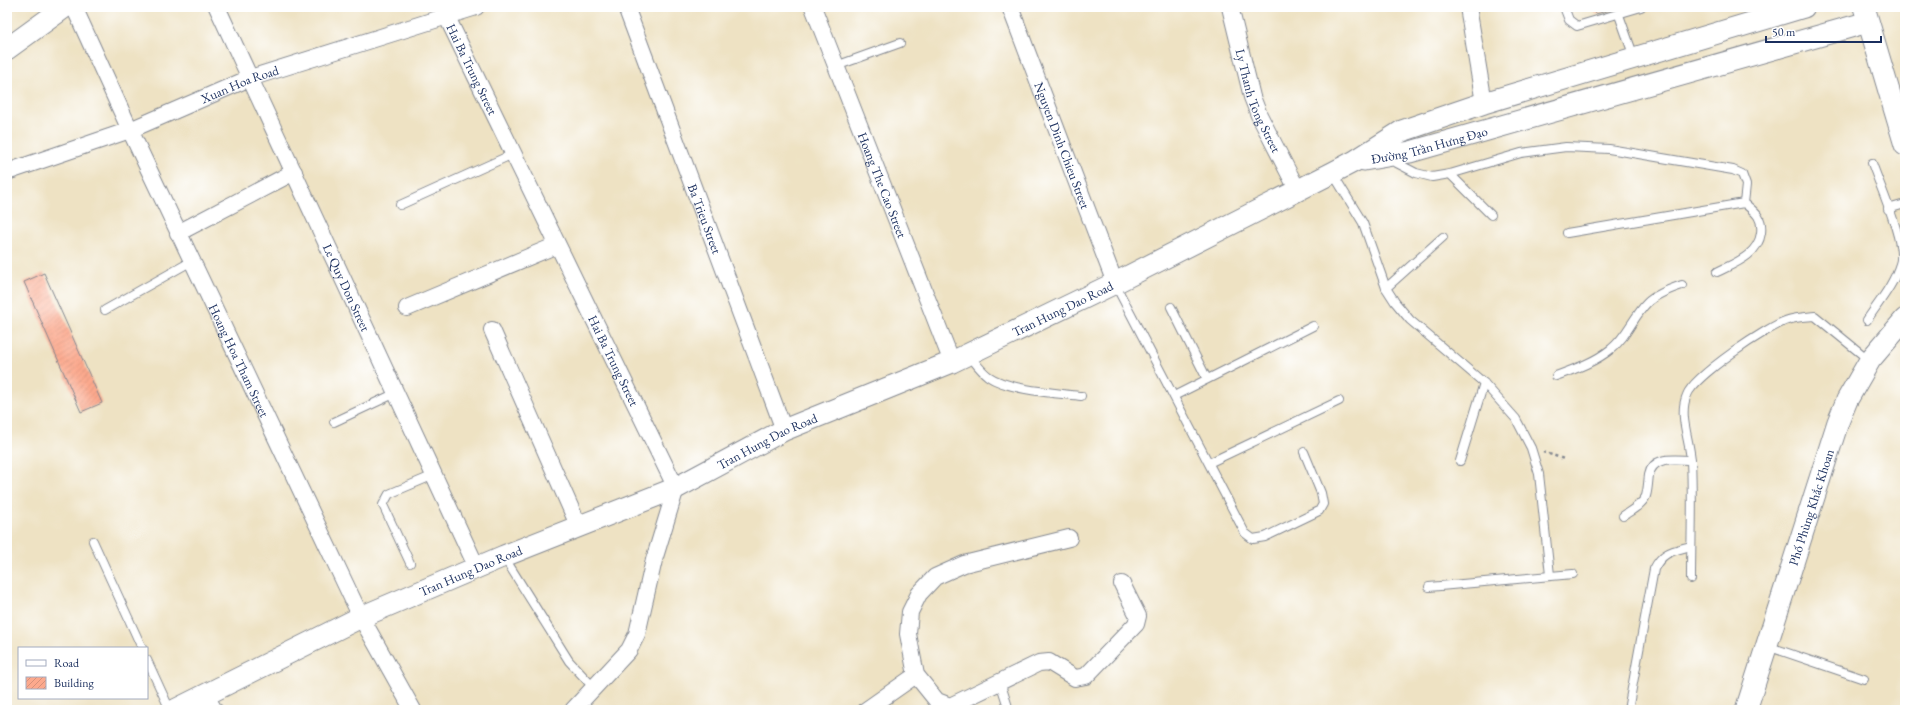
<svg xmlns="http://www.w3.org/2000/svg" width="1912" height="717" viewBox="0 0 1912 717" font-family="'EB Garamond',serif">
	<defs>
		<pattern id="building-hatch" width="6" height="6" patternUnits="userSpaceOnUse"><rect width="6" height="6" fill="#fca98d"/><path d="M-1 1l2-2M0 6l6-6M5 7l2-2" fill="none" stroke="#d7927c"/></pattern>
	</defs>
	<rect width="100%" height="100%" fill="#fff"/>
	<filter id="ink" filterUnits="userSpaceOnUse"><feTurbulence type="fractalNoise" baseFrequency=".025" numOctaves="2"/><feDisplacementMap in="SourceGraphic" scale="8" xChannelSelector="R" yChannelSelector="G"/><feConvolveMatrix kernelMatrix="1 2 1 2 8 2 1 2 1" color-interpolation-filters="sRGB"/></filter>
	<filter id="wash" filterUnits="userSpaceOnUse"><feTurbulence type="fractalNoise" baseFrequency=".012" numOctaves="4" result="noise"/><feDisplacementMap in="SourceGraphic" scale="16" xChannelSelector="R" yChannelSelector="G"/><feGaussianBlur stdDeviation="0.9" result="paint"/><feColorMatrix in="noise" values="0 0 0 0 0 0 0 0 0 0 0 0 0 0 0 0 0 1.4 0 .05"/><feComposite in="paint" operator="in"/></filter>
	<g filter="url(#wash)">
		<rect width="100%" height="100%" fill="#eee2c3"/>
		<g id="blocks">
			<g fill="url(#building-hatch)">
				<polygon points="1569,7 1582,7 1570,11"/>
				<polygon points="1594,7 1620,7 1596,14"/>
				<polygon points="44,273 102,403 81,412 24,282"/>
			</g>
		</g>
	</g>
	<g filter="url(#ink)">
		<use href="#blocks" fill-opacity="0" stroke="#848890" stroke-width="1"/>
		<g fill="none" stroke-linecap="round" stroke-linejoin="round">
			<g stroke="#848890" stroke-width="10">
				<g id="service">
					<polyline points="1564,7 1569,20 1577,26 1641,7"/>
					<polyline points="1619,15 1634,57"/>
					<polyline points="836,66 900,43"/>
					<polyline points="1391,160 1416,173 1432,177 1450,174 1521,153 1566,147 1609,149 1733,170 1742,174 1746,185 1744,203"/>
					<polyline points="1333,174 1363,223 1386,288 1395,302 1410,320 1484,383 1516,419 1531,448 1539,474 1550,575"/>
					<polyline points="1450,174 1491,215"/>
					<polyline points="400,205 513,154"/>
					<polyline points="1888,209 1905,204"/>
					<path d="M1567,233L1744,203C1755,212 1763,217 1761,233C1758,255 1735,263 1717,272"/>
					<polyline points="1115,284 1245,533 1253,539 1265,537 1319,511 1323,504 1321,493 1304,452"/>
					<polyline points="1386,288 1443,237"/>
					<polyline points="1171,307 1207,379"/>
					<polyline points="105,310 192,261"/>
					<path d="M1867,320C1879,302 1894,284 1900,264C1907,245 1879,184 1872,163"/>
					<path d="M969,355C975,362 980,370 988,376C1007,390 1056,393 1081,396"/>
					<path d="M1556,376C1575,369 1595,362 1611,349C1627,337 1633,317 1647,303C1656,294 1670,289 1682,285"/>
					<polyline points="1174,396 1313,326"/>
					<polyline points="334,422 396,393"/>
					<polyline points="1460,461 1484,383"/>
					<polyline points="1209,463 1339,401"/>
					<path d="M1623,516C1630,511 1642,505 1646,496C1648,489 1648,482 1649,475C1653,455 1675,460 1691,460"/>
					<polyline points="93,541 142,648"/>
					<polyline points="504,557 569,661 594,688"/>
					<polyline points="410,563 383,505 389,494 434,475"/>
					<path d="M1691,579C1691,540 1693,500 1691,461C1690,440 1678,415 1687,395C1694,376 1768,326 1788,320C1797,317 1806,317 1815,316L1869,360"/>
					<polyline points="1429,587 1573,574"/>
					<polyline points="1767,646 1864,679"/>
					<polyline points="147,660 170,710"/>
					<polyline points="1000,682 1009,710"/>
					<path d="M1628,710L1654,569C1663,551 1673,551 1691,546"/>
				</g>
			</g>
			<g stroke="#848890" stroke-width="18">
				<g id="minor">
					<path id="s1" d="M74,7L130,130L361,617L413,710"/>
					<path id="s2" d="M217,7L477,568"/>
					<path id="s3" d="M442,7L676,488L654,560L637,634L629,650L573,710"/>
					<path id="s4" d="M626,7L784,430"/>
					<path id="s5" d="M813,7L952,362"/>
					<path id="s6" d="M1010,7L1115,283"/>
					<path id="s7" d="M1230,7L1252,97L1259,115L1297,189"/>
					<polyline points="1468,7 1484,103"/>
					<path id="s8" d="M7,172L130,130L250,78L476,7"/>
					<polyline points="178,233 294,172"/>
					<polyline points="407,308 557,245"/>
					<polyline points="492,330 579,527"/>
					<polyline points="1069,538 964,564 935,577 919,594 910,612 908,634 916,675 937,701 950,706 1039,663 1049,662 1075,678 1086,676 1136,624 1138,616 1122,584"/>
					<polyline points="206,696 214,710"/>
					<polyline points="866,710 916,675"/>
				</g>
			</g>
			<g stroke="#848890" stroke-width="23">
				<g id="tertiary">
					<polyline points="1864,7 1905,145"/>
					<polyline points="7,49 65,7"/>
					<path id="s9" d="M1364,160L1410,152L1868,22"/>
					<path id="s10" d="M175,710L361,617L504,556L676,488L784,430L952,362L1115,283L1332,173L1355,161L1402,131L1484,103L1804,7"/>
					<path id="s11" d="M1746,710L1838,422L1847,400L1870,360L1905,319"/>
				</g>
			</g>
			<polyline stroke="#848890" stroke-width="2.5" stroke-dasharray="3 3" stroke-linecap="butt" points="1543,452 1564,459"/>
			<use href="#service" stroke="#fff" stroke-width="8"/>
			<use href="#minor" stroke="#fff" stroke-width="16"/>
			<use href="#tertiary" stroke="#fff" stroke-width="21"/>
		</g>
	</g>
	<g text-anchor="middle" stroke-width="3" stroke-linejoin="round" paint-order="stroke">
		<g font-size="13" fill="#1b2f5e" stroke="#fff">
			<text dy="5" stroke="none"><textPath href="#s3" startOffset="69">Hai Ba Trung Street</textPath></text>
			<text dy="5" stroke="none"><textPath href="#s8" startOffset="249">Xuan Hoa Road</textPath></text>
			<text dy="5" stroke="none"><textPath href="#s7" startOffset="98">Ly Thanh Tong Street</textPath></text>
			<text dy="5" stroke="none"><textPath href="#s9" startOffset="67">Đường Trần Hưng Đạo</textPath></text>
			<text dy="5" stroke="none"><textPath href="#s6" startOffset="148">Nguyen Dinh Chieu Street</textPath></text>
			<text dy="5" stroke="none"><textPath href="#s5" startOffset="191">Hoang The Cao Street</textPath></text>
			<text dy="5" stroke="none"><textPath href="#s4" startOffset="226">Ba Trieu Street</textPath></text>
			<text dy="5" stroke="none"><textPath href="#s2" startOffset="309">Le Quy Don Street</textPath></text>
			<text dy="5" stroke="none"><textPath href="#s10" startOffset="975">Tran Hung Dao Road</textPath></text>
			<text dy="5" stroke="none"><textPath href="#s3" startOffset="393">Hai Ba Trung Street</textPath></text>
			<text dy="5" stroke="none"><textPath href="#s1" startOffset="390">Hoang Hoa Tham Street</textPath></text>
			<text dy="5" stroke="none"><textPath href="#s10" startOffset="651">Tran Hung Dao Road</textPath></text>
			<text dy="5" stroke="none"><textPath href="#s11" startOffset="213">Phố Phùng Khắc Khoan</textPath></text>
			<text dy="5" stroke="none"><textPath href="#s10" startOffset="327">Tran Hung Dao Road</textPath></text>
		</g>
	</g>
	<rect width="1912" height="717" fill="none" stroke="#fff" stroke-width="24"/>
	<rect x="18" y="647" width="130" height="52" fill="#ffffff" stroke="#a4acbf"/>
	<rect x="26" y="660" width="20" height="6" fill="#ffffff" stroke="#a4acbf"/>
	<text x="54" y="667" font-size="12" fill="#1b2f5e">Road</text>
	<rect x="26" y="677" width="20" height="12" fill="url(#building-hatch)" stroke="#a4acbf"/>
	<text x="54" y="687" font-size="12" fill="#1b2f5e">Building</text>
	<path d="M1766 36v6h115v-6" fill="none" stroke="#1b2f5e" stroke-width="2"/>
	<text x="1772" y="36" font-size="12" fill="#1b2f5e" stroke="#ffffff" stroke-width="3" paint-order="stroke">50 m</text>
</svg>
